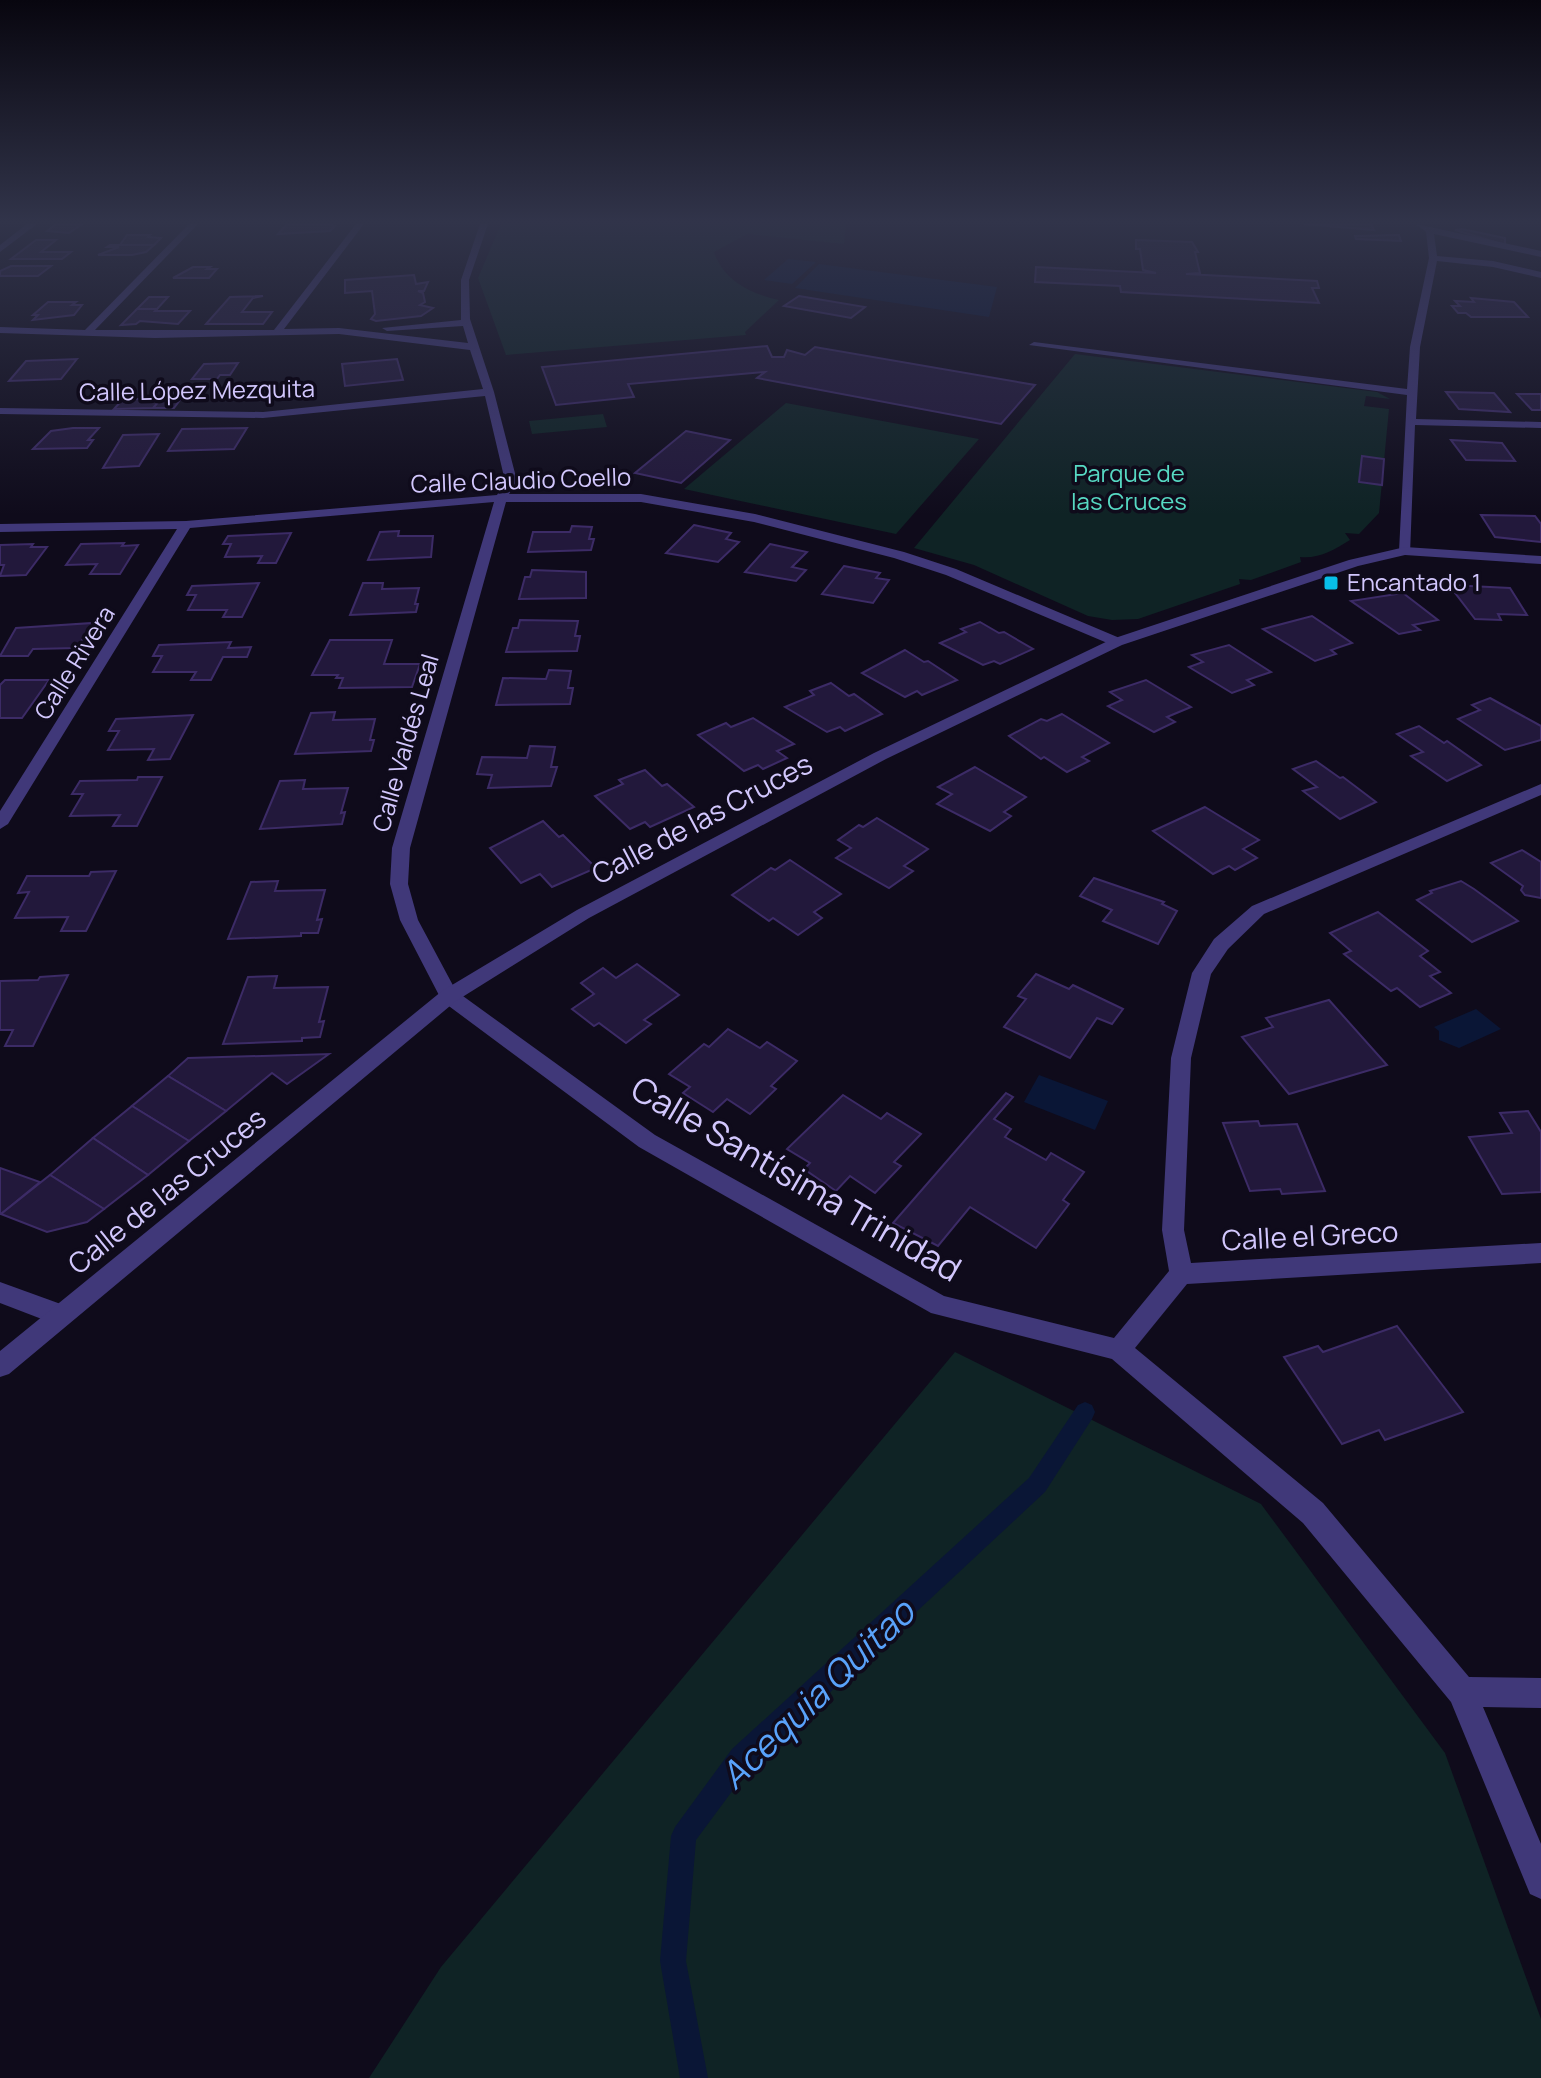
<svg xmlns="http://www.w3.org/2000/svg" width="1541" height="2078" viewBox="0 0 1541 2078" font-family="Manrope,sans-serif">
	<rect width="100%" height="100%" fill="#0f0b1b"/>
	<g fill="#0f2325">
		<path d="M501,224H846L844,244L747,234L714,252C723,280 751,294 779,300L745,332L746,335L506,355L478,278Z"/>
		<path d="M1075,354L1377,392L1390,399L1366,396L1364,406L1389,409L1379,513L1359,534L1345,533L1350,540C1334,550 1319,559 1300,557L1301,562L1251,580L1239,579L1240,584L1138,619L1112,620L1088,616L974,565L914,548Z"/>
		<polygon points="786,403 979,439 896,534 684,489"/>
		<polygon points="603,414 607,427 532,434 529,421"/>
		<polygon points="955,1352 1261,1504 1445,1753 1541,2019 1541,2078 369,2078 441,1967"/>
	</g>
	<g fill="#0a1636">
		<polygon points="788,259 816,262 792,284 764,280"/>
		<polygon points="819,264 997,287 989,317 795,288"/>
		<polygon points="1476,1009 1501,1029 1459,1048 1439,1040 1439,1031 1434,1027"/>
		<polygon points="1039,1075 1108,1101 1095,1130 1024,1102"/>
	</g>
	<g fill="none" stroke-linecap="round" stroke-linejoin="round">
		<polygon fill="#0a1636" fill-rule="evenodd" points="1085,1402 1092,1405 1095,1412 1092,1419 1045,1492 750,1767 696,1840 686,1961 708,2078 680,2078 660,1961 671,1836 675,1827 732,1749 1029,1478 1078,1405"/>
	</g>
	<g fill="#22183b" stroke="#3c2b66" stroke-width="2">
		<polygon points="56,224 82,224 69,233 47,231"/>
		<polygon points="287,224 328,224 335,226 330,231 278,234"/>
		<polygon points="1371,224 1374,230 1304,224"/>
		<polygon points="1462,229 1505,238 1505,245 1455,230"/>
		<polygon points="127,235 150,235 148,237 161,238 154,245 120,245"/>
		<polygon points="1399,235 1401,241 1356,239 1355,236"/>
		<polygon points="36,240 56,240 41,252 71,252 62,259 11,259"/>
		<polygon points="1136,240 1192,242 1198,252 1195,252 1200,273 1186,274 1317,281 1319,288 1312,288 1319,303 1121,292 1120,286 1035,282 1036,267 1156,273 1143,270 1140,249 1136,249"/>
		<polygon points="110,245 154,245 146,252 132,255 98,255 119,247 107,247"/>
		<polygon points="11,266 51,266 38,276 0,276 0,271"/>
		<polygon points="193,267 210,267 207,269 217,269 209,278 173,278"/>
		<polygon points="414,275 416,284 428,282 424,291 418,291 423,293 425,302 420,305 433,308 421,316 376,321 371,319 375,314 372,291 345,293 345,280"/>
		<polygon points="263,296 253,298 242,312 272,312 263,324 206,324 230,297"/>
		<polygon points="799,296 865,307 851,318 784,306"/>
		<polygon points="149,297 168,297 157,309 137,309"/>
		<polygon points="1471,298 1514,302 1528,317 1471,317 1466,313 1458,313 1452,306 1460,306 1455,301 1474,302"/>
		<polygon points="48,302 76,302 72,305 82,305 74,315 33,320 38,315 33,315"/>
		<polygon points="137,309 157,309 155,311 190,311 178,324 140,321 136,324 121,325"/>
		<polygon points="767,346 772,357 784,357 787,350 805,355 815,347 1035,385 1001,424 757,378 765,372 628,384 634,397 556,405 542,367"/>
		<polygon points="77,359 61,379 9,381 26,361"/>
		<polygon points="397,359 403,380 345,386 342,364"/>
		<polygon points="238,363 230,375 220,375 217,379 192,379 204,364"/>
		<polygon points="168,389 188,389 174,408 153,408"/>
		<polygon points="1446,392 1494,393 1510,412 1459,409"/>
		<polygon points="1517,394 1541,394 1541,410 1532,410"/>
		<polygon points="123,399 161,399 153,408 114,409"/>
		<polygon points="73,428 99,428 88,440 93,440 87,448 33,449 51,431"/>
		<polygon points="247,428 234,449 168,451 182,429"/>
		<polygon points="686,431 730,440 681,483 635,473"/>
		<polygon points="159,434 139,466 103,468 123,435"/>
		<polygon points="1451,440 1502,443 1515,461 1466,460"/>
		<polygon points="1362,456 1384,459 1382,485 1359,482"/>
		<polygon points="1481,515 1535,516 1541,524 1541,542 1495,537"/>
		<polygon points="694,525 731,533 726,539 739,542 718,562 666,553"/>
		<polygon points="572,526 592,527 589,539 594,539 591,550 528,552 533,532 570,532"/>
		<polygon points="399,531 398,536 433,536 431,557 368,560 380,532"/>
		<polygon points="291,533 276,563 258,563 262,556 225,557 231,544 223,544 228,536"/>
		<polygon points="124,543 122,546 138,545 120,574 90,574 97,564 66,565 81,544"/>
		<polygon points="33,544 31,547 47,547 26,575 0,576 4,565 0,565 0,545"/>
		<polygon points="770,544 807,552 792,567 806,570 796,581 745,572"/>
		<polygon points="844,566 880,573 876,578 889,580 873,603 822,594"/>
		<polygon points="532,570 586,572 586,598 519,599 525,577 530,577"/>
		<polygon points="259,583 242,617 223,617 227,610 188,610 196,595 187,595 192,586"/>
		<polygon points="363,583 383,583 382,589 419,588 415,604 418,604 416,612 350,615"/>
		<polygon points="1449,585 1510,588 1527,615 1498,614 1501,620 1475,619"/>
		<polygon points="1403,593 1438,620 1413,625 1420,630 1399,634 1351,601"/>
		<polygon points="1312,616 1352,643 1331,650 1336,654 1315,661 1263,629"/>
		<polygon points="520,620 578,621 575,636 580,636 577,651 506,652 513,628 518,628"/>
		<polygon points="980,622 999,633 1004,632 1033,649 1000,664 994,661 983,665 940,643 966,632 961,629"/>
		<polygon points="93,623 77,648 33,649 28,656 0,656 16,628"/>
		<polygon points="330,640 392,640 384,664 420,664 412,687 339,688 343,678 336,678 338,675 312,675"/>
		<polygon points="231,642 228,648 251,647 247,657 223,657 211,680 191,680 196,672 153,672 162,656 153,656 159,645"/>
		<polygon points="1229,645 1271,672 1247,680 1254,685 1232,693 1189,667 1203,662 1192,655"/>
		<polygon points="905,650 924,662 928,661 957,680 922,695 917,691 905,697 862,673"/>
		<polygon points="549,670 571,671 568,688 573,688 570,704 496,705 503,678 546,679"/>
		<polygon points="5,680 49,680 22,718 0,718 0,685"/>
		<polygon points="1146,680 1191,707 1167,717 1175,722 1154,732 1108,706 1122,700 1110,692"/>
		<polygon points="831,683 849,696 854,694 882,714 845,731 840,727 827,732 785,707 814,695 810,691"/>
		<polygon points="1490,698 1541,726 1541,740 1505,750 1458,719 1480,710 1472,705"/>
		<polygon points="335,712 333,720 375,719 370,740 374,740 371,751 295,754 311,713"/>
		<polygon points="1062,714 1109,743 1082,757 1089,761 1067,772 1044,757 1041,759 1009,736 1041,719 1047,721"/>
		<polygon points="193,715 170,759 148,760 154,749 108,750 119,731 109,731 116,719"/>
		<polygon points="753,718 794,744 777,751 787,758 763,769 758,765 744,771 698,735 726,723 731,727"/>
		<polygon points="1419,726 1444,743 1447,741 1481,765 1447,781 1411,756 1423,752 1397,734"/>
		<polygon points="530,746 555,747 551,767 557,767 551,786 488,788 492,775 477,774 482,757 527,758"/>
		<polygon points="1316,761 1340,778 1343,777 1376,802 1340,819 1303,791 1317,787 1293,769"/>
		<polygon points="975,767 1026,797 1004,812 1011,816 990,831 937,804 952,794 938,787"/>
		<polygon points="645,770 662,786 667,784 694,807 650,827 645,822 630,829 595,796 623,784 619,780"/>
		<polygon points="138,777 162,777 137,826 113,826 120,815 70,816 83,794 72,794 80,781 137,780"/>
		<polygon points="305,780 303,789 348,788 341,813 345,812 342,824 260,829 280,781"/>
		<polygon points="1205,807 1259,840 1243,849 1257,858 1235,870 1229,866 1213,874 1153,831"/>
		<polygon points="877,818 928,849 904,866 913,871 889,888 836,858 851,848 838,840 859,825 863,827"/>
		<polygon points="543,821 559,837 563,835 596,868 552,887 540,874 521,883 490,848"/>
		<polygon points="1522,850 1541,862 1541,898 1525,895 1521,890 1523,886 1491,863"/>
		<polygon points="790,860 841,894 814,912 822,918 798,935 773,918 769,921 732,895 771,868 775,870"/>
		<polygon points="116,871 86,931 61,931 68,917 15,918 29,892 18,893 27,876 89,876 91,872"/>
		<polygon points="1094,878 1164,902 1162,904 1177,911 1158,944 1103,921 1112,910 1080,896"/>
		<polygon points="278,881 275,891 325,890 317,920 322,919 318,933 301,933 301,936 228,939 251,882"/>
		<polygon points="1461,881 1474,889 1518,921 1472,942 1417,900 1432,893 1430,891"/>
		<polygon points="1378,912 1428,951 1420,956 1440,972 1430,976 1451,993 1420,1007 1397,988 1391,991 1344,954 1351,951 1330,933"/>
		<polygon points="637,964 679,995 644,1020 651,1024 626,1043 599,1023 594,1026 572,1009 594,994 581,983 603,968 616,978"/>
		<polygon points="1036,974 1069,989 1073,985 1123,1009 1112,1024 1097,1018 1070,1058 1004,1027 1026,999 1018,996"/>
		<polygon points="68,975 33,1046 5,1046 13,1030 0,1030 0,981 38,980 40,977"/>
		<polygon points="277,976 274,988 328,987 319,1022 324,1021 320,1037 302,1038 302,1041 223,1044 248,977"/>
		<polygon points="1329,1000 1387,1065 1289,1094 1242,1037 1273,1027 1266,1018"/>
		<polygon points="728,1029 760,1048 767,1042 797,1061 771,1086 776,1089 750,1114 727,1099 713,1112 683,1093 690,1087 669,1074 704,1044 709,1047"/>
		<polygon points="329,1054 287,1084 272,1073 226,1111 168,1076 188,1058"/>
		<polygon points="168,1076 226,1111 189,1141 132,1106"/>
		<polygon points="1006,1093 1013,1097 994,1119 1011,1129 1005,1137 1046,1160 1051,1153 1084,1172 1063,1200 1069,1204 1036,1248 970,1207 938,1246 893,1223"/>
		<polygon points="843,1095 881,1119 887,1113 921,1134 894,1162 901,1166 875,1193 850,1176 836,1191 804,1169 810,1163 787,1149"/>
		<polygon points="132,1106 189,1141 148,1175 93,1138"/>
		<polygon points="1528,1111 1541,1132 1541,1192 1502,1194 1469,1137 1512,1133 1500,1113"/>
		<polygon points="1258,1121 1260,1126 1297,1124 1325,1191 1282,1194 1280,1189 1250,1191 1223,1123"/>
		<polygon points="93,1138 148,1175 104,1209 50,1175"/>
		<polygon points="0,1168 40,1182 1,1214 0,1213"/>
		<polygon points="50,1175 104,1209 87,1222 47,1232 1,1214"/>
		<polygon points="1397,1326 1463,1412 1385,1440 1379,1430 1342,1444 1284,1357 1318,1346 1323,1352"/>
	</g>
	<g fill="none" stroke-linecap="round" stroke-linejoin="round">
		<g fill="#403879" fill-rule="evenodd">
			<polygon points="27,224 37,224 0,252 0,245"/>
			<polygon points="189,224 198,224 95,330 274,330 356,224 364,224 284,329 339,328 468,343 463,326 387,331 382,328 461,320 461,280 480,224 488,224 469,280 470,319 494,392 517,481 509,494 641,494 755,514 904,552 956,569 1122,639 1122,645 1112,645 946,575 894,558 754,522 641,502 506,502 410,848 408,884 418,920 456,991 655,1135 944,1296 1114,1338 1169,1271 1162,1230 1171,1058 1192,973 1214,939 1252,906 1541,784 1541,795 1264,914 1228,949 1211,974 1191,1058 1184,1230 1191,1263 1541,1243 1541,1263 1187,1284 1135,1348 1323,1503 1469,1677 1541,1678 1541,1708 1483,1707 1541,1844 1541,1899 1530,1894 1451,1702 1303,1523 1112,1359 931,1313 639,1147 442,1001 400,920 390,884 392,848 494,502 190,528 8,824 0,829 0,811 177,529 0,532 0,524 186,521 497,495 505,481 485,396 263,418 0,414 0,408 263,412 483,389 470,350 339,334 155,338 0,333 0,327 85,330"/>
			<polygon points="1416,224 1541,251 1541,257 1434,234 1437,256 1493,261 1541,272 1541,278 1493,267 1437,261 1420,347 1416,419 1541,422 1541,428 1415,425 1410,554 1399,551 1407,395 1029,345 1034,342 1407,389 1410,347 1429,258 1426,232"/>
			<polygon points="0,1282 69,1307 72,1315 69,1323 60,1326 0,1303"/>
		</g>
		<polygon fill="#403879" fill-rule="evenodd" points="1405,547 1541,556 1541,564 1405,555 1358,566 1122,645 886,759 589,918 456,1001 9,1374 0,1377 0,1351 442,991 577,910 874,753 1112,639 1349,560"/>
	</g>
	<linearGradient id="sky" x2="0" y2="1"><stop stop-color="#08060f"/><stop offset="0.43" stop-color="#31344a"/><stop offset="1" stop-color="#31344a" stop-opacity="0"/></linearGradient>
	<rect width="1541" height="515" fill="url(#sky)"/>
	<rect fill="#08bfe9" stroke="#0f0b1b" stroke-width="3" x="1323" y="575" width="16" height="16" rx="4"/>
	<g text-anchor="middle" stroke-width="7" stroke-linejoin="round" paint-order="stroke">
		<g font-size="24" fill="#d2c7fd" stroke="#0f0b1b">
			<text transform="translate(197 391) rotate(-1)" y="8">Calle López Mezquita</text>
			<text transform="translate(521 481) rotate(-2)" y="8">Calle Claudio Coello</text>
			<text transform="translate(75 663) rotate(-58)" y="8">Calle Rivera</text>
			<text transform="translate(406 743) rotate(-74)" y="8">Calle Valdés Leal</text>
		</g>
		<g font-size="24" fill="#57d9c3" stroke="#0f0b1b">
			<text x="1129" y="482">Parque de<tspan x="1129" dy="28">las Cruces</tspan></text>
		</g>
		<g font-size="24" fill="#d2c7fd" stroke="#0f0b1b" text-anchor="start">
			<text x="1347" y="591">Encantado 1</text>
		</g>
		<g font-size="28" fill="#d2c7fd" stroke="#0f0b1b">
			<text transform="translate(702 819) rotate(-28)" y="10">Calle de las Cruces</text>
			<text transform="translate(167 1191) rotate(-39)" y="10">Calle de las Cruces</text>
			<text transform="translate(1310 1236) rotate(-3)" y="10">Calle el Greco</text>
		</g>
		<g font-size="34" fill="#d2c7fd" stroke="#0f0b1b">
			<text transform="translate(796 1179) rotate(30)" y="12">Calle Santísima Trinidad</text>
		</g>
		<g font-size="36" font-style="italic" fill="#59a2fa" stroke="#0f0b1b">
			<text transform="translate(817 1694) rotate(-44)" y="13">Acequia Quitao</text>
		</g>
	</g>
</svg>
